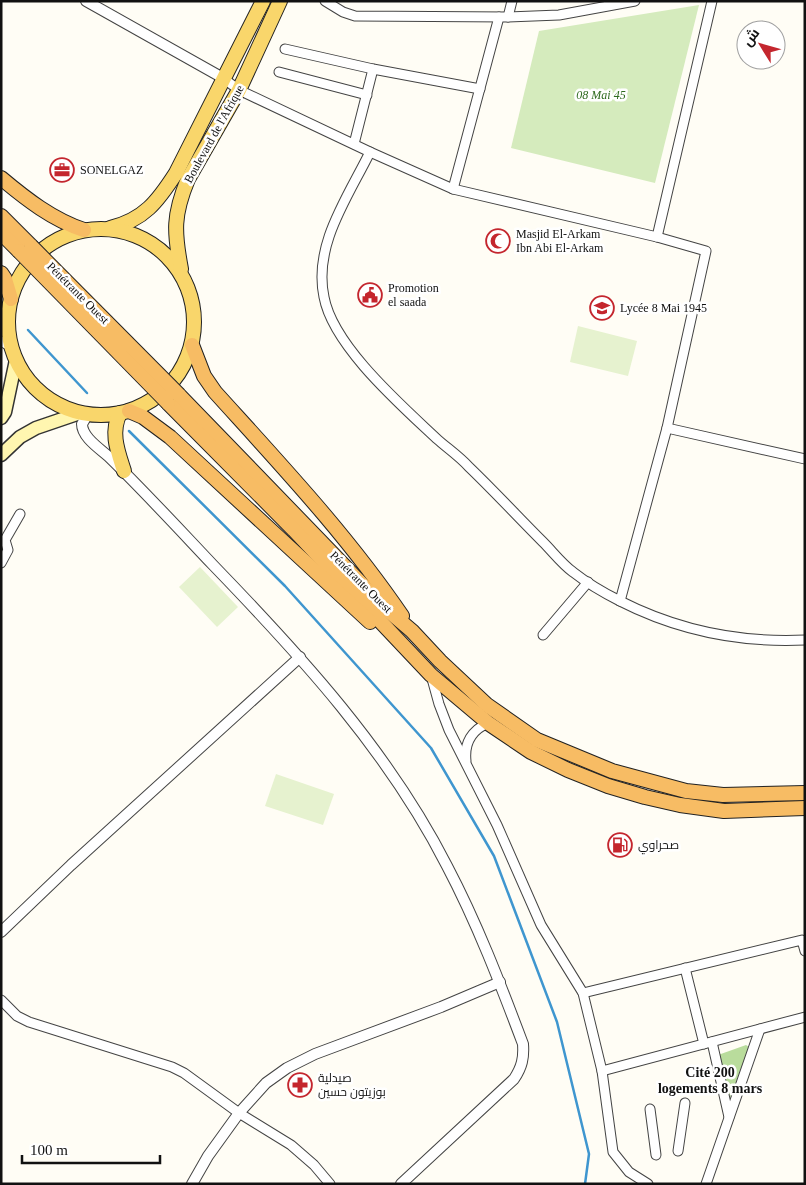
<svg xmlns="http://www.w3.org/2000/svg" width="806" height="1185" viewBox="0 0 806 1185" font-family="'Times New Roman',Cairo,serif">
	<rect width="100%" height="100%" fill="#fffdf5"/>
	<polygon fill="#d5ebbd" points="699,5 655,183 511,148 539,31"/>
	<polygon fill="#b9dc9c" points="746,1045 749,1047 730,1098 718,1055"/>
	<g fill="#e6f2cf">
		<polygon points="578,326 637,341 628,376 570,362"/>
		<polygon points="200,567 238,607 217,627 179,587"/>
		<polygon points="276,774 334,794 323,825 265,806"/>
	</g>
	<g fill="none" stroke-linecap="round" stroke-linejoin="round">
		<g stroke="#3f96cf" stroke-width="2.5">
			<polyline points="28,330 87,393"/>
			<polyline points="129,431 285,586 431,748 494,856 557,1022 589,1154 585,1184"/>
		</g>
		<g stroke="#444" stroke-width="11">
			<g id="minor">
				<polyline points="325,1 343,12 355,16 508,17 559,15 635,1"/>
				<polyline points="508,17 512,1"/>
				<polyline points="285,49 373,69 480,89"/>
				<polyline points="279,72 367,95"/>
				<polyline points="223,78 239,90 370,152 453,189 657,237 706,251 667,428 620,601"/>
				<polyline points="354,144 373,69"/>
				<path d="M370,152C348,197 313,245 324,297C333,346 401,405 437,439C447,448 459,456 469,467C494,491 518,517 543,542C553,552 562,564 573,572C587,583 604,593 620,601C677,630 741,643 805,640"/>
				<polyline points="453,189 499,17"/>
				<polyline points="657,237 712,1"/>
				<polyline points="1,341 11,347"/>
				<polyline points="667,428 805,459"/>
				<polyline points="1,563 8,550 5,540 20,514"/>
				<polyline points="543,635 588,582"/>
				<polyline points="431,675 439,704 449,730 497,825 541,925 583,993 602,1071 613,1152 629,1172 648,1184"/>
				<path d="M466,761C464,743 472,730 488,723"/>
				<polyline points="685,968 704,1044"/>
				<polyline points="583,993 802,940 805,951"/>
				<polyline points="1,1000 17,1016 29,1022 172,1067 184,1073 239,1113 291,1145 314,1165 330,1184"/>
				<polyline points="712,1042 729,1117"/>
				<polyline points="602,1071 805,1017"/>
				<polyline points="650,1109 656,1155"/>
				<polyline points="678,1151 685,1103"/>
				<polyline points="706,1184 760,1029"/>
			</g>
		</g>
		<g stroke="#444" stroke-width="12">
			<g id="tertiary">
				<polyline points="86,1 223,78"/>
				<path d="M88,414L82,424C82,437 99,448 108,456C144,491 178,528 213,565C301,656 389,752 447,866C477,923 500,983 523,1044C524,1058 522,1067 514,1079L401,1184"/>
				<polyline points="1,932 71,865 300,657"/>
				<polyline points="192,1184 208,1156 239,1113 266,1083 287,1068 315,1054 441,1007 500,982"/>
			</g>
		</g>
		<g stroke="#333" stroke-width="15">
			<g id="secondary">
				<polyline points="1,418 5,412 16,360"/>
				<polyline points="1,455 20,437 36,428 80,413"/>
			</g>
		</g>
		<g stroke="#222" stroke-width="16">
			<g id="primary">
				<path d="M110,228C144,220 158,201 176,173L263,1"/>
				<circle cx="101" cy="322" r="93"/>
				<path d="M181,269C174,232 173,215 188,179L239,90L280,1"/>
				<path d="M120,413C110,433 118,452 124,471"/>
			</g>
		</g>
		<g stroke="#222" stroke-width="16">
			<g id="trunk">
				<path d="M1,178C26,199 53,220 84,230"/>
				<polyline points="1,216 31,246"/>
				<polyline points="1,233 19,251"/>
				<polyline points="1,273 5,279 11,299"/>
				<path d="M192,345L204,376L215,392C280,464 347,535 402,616"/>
				<polyline points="179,395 385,608 412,631 440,661 487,705 537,740 612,771 686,791 723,795 805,793"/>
				<polyline points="168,403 294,530 431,675 488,723 531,752 568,770 608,786 645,797 680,805 724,811 805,808"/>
				<polyline points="129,411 143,417 170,437 370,622"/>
			</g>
		</g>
		<use href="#minor" stroke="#fff" stroke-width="9"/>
		<use href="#tertiary" stroke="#fff" stroke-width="10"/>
		<use href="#secondary" stroke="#fff6b0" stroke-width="12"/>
		<use href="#primary" stroke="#f9d66b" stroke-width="14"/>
		<use href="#trunk" stroke="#f7bc64" stroke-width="14"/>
		<g stroke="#222" stroke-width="16" stroke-linecap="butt">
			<g id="trunk-bridge">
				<polyline points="31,246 179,395"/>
				<polyline points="19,251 168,403"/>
			</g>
		</g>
		<use href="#trunk-bridge" stroke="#f7bc64" stroke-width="14"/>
	</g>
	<defs>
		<g id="office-ring" transform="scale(1.25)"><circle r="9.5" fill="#fff" stroke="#c4262e" stroke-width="1.5"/><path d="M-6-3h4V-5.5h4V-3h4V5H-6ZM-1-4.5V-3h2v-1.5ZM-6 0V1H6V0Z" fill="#c4262e"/></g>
		<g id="mosque-ring" transform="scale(1.25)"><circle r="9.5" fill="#fff" stroke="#c4262e" stroke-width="1.5"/><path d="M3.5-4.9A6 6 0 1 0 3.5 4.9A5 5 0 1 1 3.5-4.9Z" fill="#c4262e"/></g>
		<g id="civic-ring" transform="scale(1.25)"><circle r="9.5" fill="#fff" stroke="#c4262e" stroke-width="1.5"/><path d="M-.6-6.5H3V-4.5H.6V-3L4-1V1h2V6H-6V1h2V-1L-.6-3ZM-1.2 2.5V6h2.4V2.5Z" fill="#c4262e"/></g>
		<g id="school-ring" transform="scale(1.25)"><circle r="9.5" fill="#fff" stroke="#c4262e" stroke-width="1.5"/><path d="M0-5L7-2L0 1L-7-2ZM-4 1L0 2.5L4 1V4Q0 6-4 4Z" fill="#c4262e"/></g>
		<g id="fuel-ring" transform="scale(1.25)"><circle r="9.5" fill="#fff" stroke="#c4262e" stroke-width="1.5"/><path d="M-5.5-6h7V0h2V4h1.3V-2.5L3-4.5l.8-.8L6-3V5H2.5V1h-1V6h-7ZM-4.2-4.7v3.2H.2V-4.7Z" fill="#c4262e"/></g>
		<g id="pharmacy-ring" transform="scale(1.25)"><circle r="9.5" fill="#fff" stroke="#c4262e" stroke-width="1.5"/><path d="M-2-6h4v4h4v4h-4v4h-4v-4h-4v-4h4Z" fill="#c4262e"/></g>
	</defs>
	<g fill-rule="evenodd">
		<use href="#office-ring" x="62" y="170"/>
		<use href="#mosque-ring" x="498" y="241"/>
		<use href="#civic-ring" x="370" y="295"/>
		<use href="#school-ring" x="602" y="308"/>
		<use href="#fuel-ring" x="620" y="845"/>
		<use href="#pharmacy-ring" x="300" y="1085"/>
	</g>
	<g text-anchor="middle" stroke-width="5" stroke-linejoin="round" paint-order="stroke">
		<g font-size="12" font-style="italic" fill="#2f6b1f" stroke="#fff">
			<text x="601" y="99">08 Mai 45</text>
		</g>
		<g font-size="12" fill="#111" stroke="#fff">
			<text transform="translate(214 134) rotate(-61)" y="4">Boulevard de l'Afrique</text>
			<text transform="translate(78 293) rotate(45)" y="4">Pénétrante Ouest</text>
			<text transform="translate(361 582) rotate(45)" y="4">Pénétrante Ouest</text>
		</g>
		<g font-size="12" fill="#111" stroke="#fff" text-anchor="start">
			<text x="80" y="174">SONELGAZ</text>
			<text x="516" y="238">Masjid El-Arkam<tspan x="516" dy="14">Ibn Abi El-Arkam</tspan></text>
			<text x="388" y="292">Promotion<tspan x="388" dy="14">el saada</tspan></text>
			<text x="620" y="312">Lycée 8 Mai 1945</text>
			<text x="638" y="849">صحراوي</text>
			<text x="318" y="1082">صيدلية<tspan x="318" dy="14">بوزيتون حسين</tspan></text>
		</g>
		<g font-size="14" font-weight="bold" fill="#111" stroke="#fff">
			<text x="710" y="1077">Cité 200<tspan x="710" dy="16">logements 8 mars</tspan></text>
		</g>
	</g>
	<rect width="806" height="1185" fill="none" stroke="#111111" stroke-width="5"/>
	<g transform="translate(761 45) rotate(307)"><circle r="24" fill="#ffffff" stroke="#a0a0a0"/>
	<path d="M0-4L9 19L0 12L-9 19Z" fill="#c4262e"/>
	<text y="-8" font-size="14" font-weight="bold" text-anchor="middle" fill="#111111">ش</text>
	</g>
	<path d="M22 1155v8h138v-8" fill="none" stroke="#111111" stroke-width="2.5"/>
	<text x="30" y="1155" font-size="15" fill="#111111" stroke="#ffffff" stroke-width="4" paint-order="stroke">100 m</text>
</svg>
